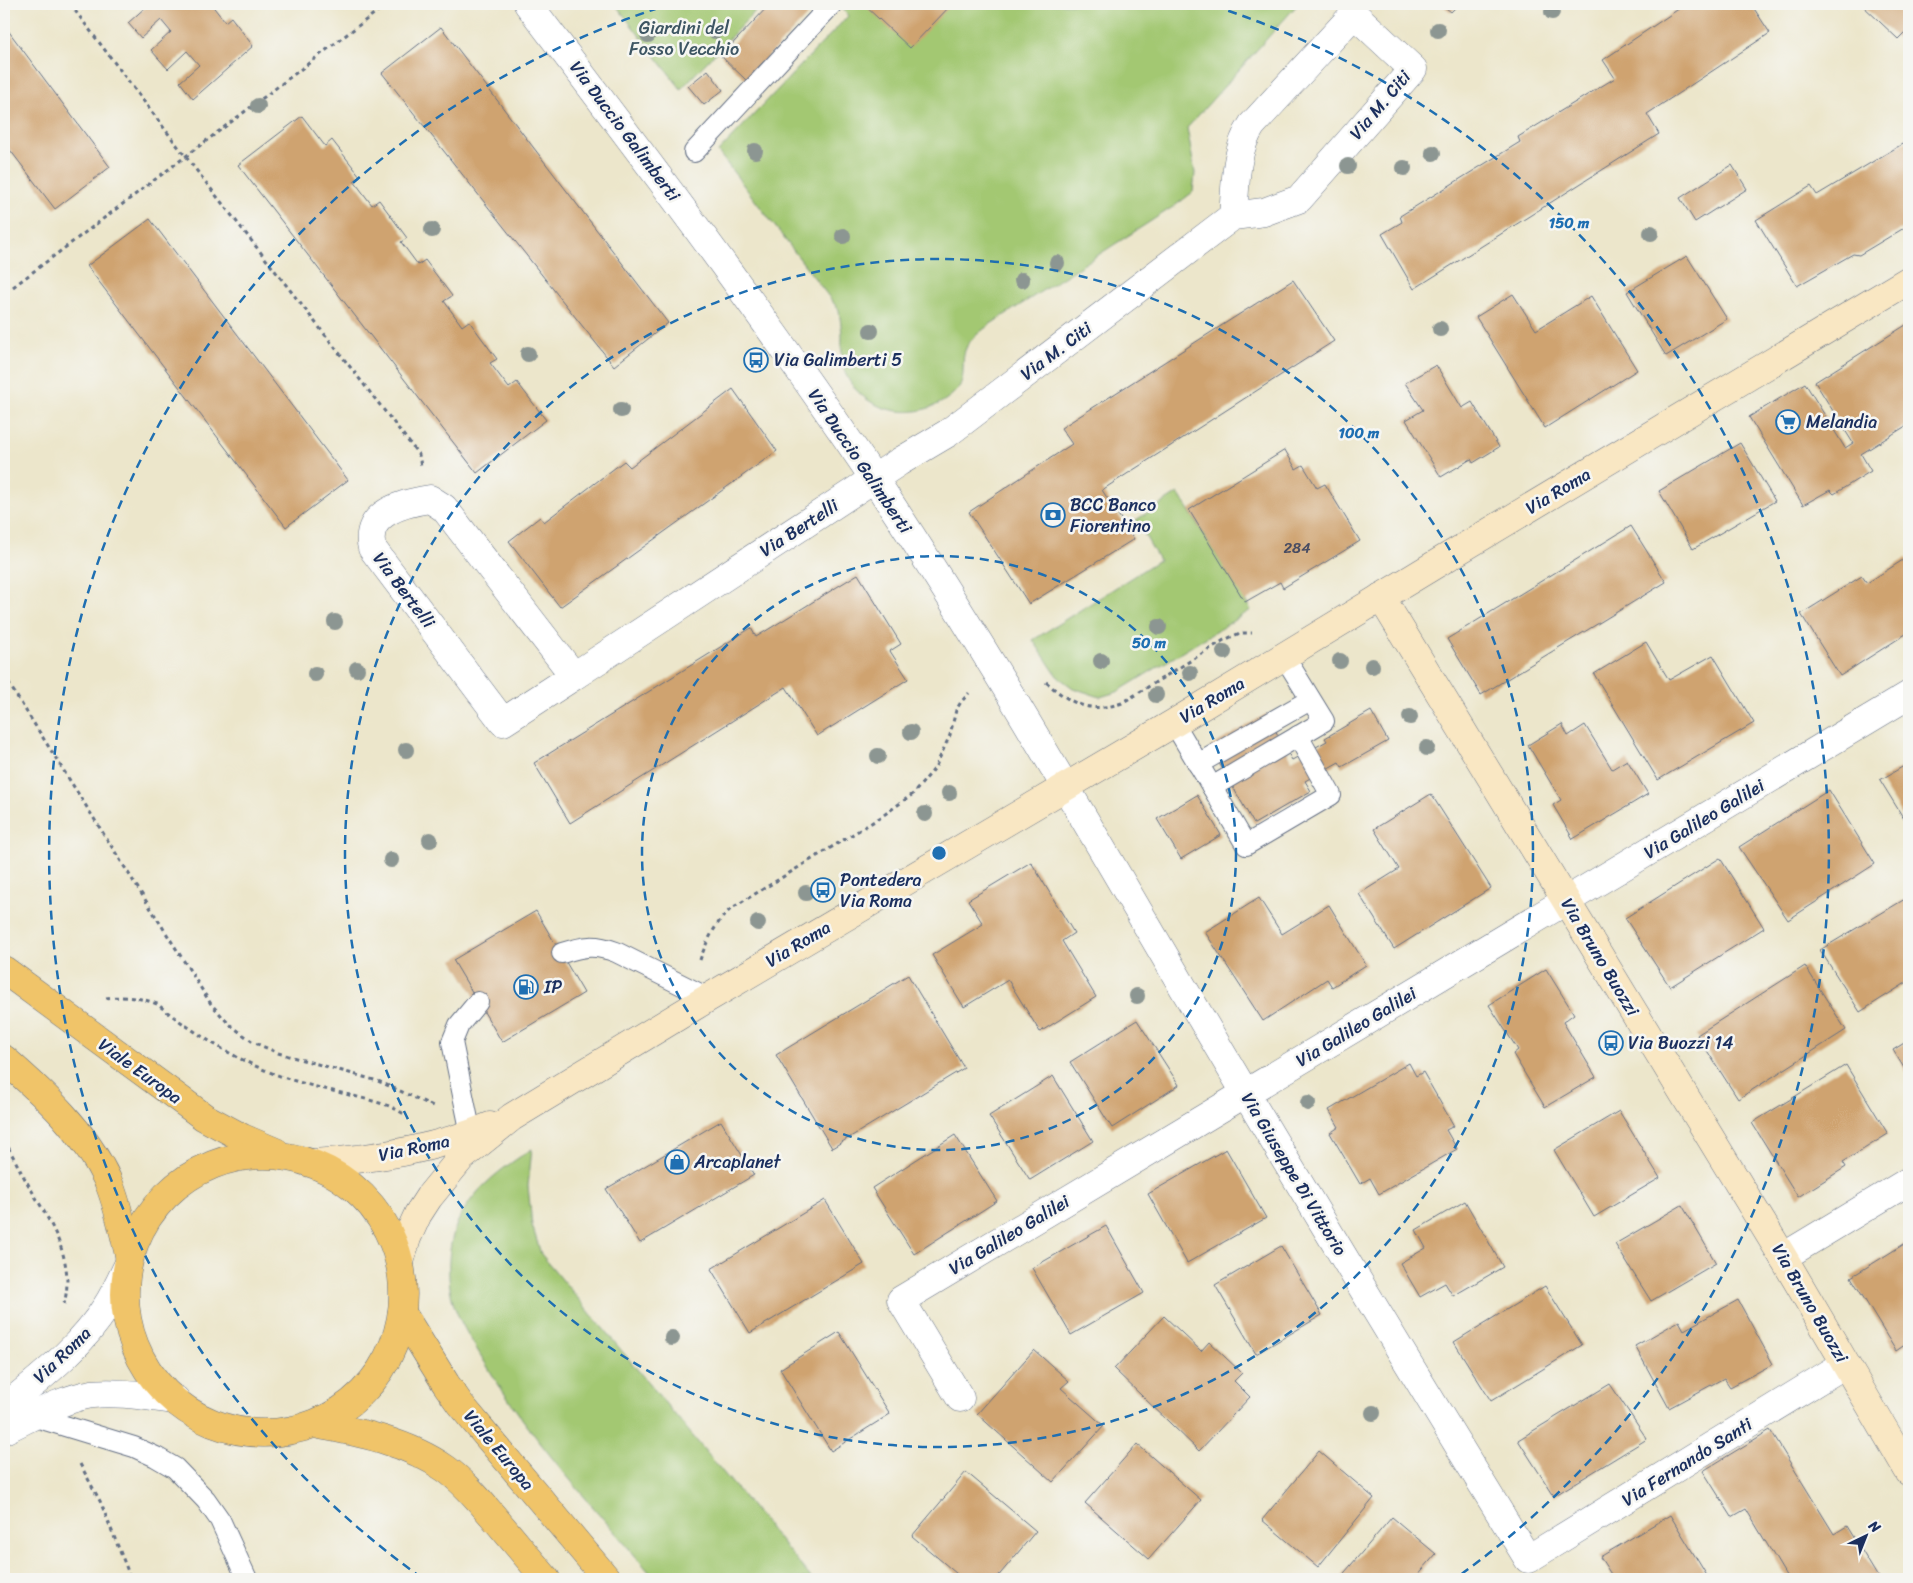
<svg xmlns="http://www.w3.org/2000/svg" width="1913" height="1583" viewBox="0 0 1913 1583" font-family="Sriracha,sans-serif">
	<rect width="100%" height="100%" fill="#f6f6f2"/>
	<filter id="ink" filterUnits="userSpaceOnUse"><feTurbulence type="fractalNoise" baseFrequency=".02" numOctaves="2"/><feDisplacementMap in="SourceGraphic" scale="10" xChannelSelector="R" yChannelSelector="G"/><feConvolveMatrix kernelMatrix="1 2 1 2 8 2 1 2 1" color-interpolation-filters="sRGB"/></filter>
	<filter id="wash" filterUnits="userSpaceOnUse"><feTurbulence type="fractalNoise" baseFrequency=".0096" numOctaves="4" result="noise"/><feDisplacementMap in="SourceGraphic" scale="20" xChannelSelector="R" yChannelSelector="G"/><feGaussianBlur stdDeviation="1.12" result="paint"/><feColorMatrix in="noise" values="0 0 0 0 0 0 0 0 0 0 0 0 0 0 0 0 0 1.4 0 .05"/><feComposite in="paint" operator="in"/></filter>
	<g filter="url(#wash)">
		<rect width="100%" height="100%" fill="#ece6cb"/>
		<g fill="#a3c872" stroke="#5f7c68">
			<polygon points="615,4 762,4 681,89"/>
			<path d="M840,4H1298L1187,128L1195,173L1193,192L1176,205L989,325C982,331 972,337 967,346C959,360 968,377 957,390C925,424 867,417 846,375C840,362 842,346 842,333C841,325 840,318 839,310L718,152L848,16Z"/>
			<polygon points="1178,493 1251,610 1117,692 1100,697 1073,688 1057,676 1033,640 1159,560 1136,520"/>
			<path d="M532,1149L528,1186L532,1225L541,1254L812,1579H655C596,1509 531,1441 484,1361C474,1344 462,1327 455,1308C446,1284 447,1249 456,1226C470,1191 502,1168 532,1149Z"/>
		</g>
		<g id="blocks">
			<g fill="#cfa36f">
				<polygon points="147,4 211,4 225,22 231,17 253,46 193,99 180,82 199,65 187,51 168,69 151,50 171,32 161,20 141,38 128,23 148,5"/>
				<polygon points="770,4 818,4 746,80 721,56"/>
				<polygon points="863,4 952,4 910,48"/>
				<polygon points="1441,4 1459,4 1451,12"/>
				<polygon points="1686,4 1751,4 1770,33 1647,114 1659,134 1414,289 1382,234 1402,222 1400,216 1520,142 1518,137 1615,78 1603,60"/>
				<polygon points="1861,4 1909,4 1909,28 1898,39"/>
				<polygon points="4,25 110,167 55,209 4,142"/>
				<polygon points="441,27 668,323 614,366 382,73"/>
				<polygon points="708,70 723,90 704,105 688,86"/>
				<polygon points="302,116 325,146 332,140 360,176 354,181 372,205 379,200 407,238 401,242 418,265 425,260 452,296 444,301 462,326 469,321 497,359 490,363 509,388 517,382 546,420 477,473 238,165"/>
				<polygon points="1909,140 1909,225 1859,255 1853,254 1797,286 1756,220 1811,186 1817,195"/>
				<polygon points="1732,165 1747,189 1695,222 1680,198"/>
				<polygon points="150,219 348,480 286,527 87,266"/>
				<polygon points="1687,256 1727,319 1666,356 1627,292"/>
				<polygon points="1293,280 1334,341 1102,490 1134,539 1029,604 969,512 1072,444 1061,428"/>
				<polygon points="1513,294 1536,330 1591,296 1637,370 1545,428 1476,317"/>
				<polygon points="1909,323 1909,424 1861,454 1871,471 1834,494 1830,490 1803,505 1749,417 1805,383 1845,448 1853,443 1815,382"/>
				<polygon points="1436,365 1462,408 1472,402 1499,447 1473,463 1471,459 1441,477 1406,420 1423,410 1405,383"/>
				<polygon points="733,389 777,451 560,607 509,541 540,517 544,522 624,461 630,467"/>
				<polygon points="1740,443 1775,501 1693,549 1659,491"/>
				<polygon points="1285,450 1296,469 1303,465 1317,488 1325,484 1360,541 1283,588 1280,582 1245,602 1189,510"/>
				<polygon points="1631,526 1666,582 1481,695 1447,639"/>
				<polygon points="1906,558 1909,563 1909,632 1840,676 1801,614 1862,576 1867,583"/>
				<polygon points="858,574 901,644 890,651 908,679 817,736 786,687 570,823 534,763 751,628 756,637"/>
				<polygon points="1646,642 1669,680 1713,655 1754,723 1658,780 1594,674"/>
				<polygon points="1371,711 1388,741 1342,767 1339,762 1305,781 1311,791 1254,824 1210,747 1266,714 1292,760 1327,741 1325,738"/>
				<polygon points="1562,724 1568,736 1585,725 1612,769 1627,760 1648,794 1573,839 1553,805 1561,800 1528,745"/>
				<polygon points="1909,763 1909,827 1880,780"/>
				<polygon points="1829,790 1875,864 1788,920 1739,847"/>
				<polygon points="1431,794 1491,888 1394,949 1359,894 1399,869 1374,829"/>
				<polygon points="1197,795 1221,835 1181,859 1157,819"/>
				<polygon points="1720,858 1764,928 1670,987 1625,918"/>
				<polygon points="1031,862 1074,933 1062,941 1096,997 1040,1032 1008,980 964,1007 932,955 983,924 968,900"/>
				<polygon points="1259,898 1282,934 1329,905 1366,965 1332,987 1327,979 1263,1021 1205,932"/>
				<polygon points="1905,899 1909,905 1909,981 1860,1012 1820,950"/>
				<polygon points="536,911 584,993 502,1042 453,960"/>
				<polygon points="1805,966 1846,1030 1738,1099 1697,1035"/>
				<polygon points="1546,969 1574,1014 1563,1022 1596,1077 1545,1107 1513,1054 1518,1050 1489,1005"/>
				<polygon points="908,975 964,1068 832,1148 776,1055"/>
				<polygon points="1137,1020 1179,1085 1112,1128 1070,1062"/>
				<polygon points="1909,1040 1909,1076 1893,1050"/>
				<polygon points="1409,1063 1416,1076 1423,1072 1454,1126 1446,1130 1457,1149 1379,1194 1370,1178 1360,1184 1330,1133 1339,1127 1329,1110"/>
				<polygon points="1846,1065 1888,1134 1843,1162 1846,1167 1798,1197 1752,1123"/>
				<polygon points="1053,1076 1093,1141 1030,1180 989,1116"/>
				<polygon points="1619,1111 1660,1178 1594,1217 1554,1150"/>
				<polygon points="721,1121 754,1175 640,1243 606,1189"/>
				<polygon points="955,1135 997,1201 914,1254 872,1188"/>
				<polygon points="1226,1149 1266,1218 1187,1263 1148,1194"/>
				<polygon points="825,1200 864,1264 750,1333 711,1269"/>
				<polygon points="1465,1201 1503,1267 1453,1296 1445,1283 1420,1297 1400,1263 1426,1248 1416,1230"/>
				<polygon points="1682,1205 1716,1263 1651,1301 1615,1244"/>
				<polygon points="1106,1226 1144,1293 1071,1335 1032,1268"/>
				<polygon points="1909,1241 1909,1342 1896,1351 1851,1277"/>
				<polygon points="1281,1246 1322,1315 1256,1354 1215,1285"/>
				<polygon points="1545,1286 1582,1345 1491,1401 1454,1342"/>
				<polygon points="1738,1300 1773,1364 1730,1387 1724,1378 1669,1408 1635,1346 1679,1321 1684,1330"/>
				<polygon points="1164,1316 1201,1351 1209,1342 1242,1373 1234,1381 1250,1397 1199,1451 1114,1369"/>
				<polygon points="839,1332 890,1414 831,1451 780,1369"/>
				<polygon points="1034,1350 1069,1381 1061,1388 1104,1426 1053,1482 977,1414"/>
				<polygon points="1610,1384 1647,1439 1554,1496 1518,1440"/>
				<polygon points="1770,1430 1834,1534 1847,1526 1879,1579 1788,1579 1746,1509 1732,1517 1703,1471"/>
				<polygon points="1137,1444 1201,1500 1149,1559 1085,1503"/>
				<polygon points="1319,1451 1374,1498 1318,1567 1262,1520"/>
				<polygon points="966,1472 1036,1531 996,1579 963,1579 912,1536"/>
				<polygon points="1670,1515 1709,1579 1614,1579 1600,1557"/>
				<polygon points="1392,1517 1436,1554 1416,1577 1418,1579 1339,1579"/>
			</g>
		</g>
	</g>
	<g filter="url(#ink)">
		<use href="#blocks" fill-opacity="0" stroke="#646f84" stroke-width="1"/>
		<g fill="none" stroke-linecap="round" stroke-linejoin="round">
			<g stroke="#646f84" stroke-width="22">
				<g id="lane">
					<polyline points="694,152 832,4"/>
					<polyline points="1174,723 1212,787 1324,721 1284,656"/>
					<polyline points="1198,764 1310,700"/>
					<polyline points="1212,787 1246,845 1331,795 1298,736"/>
					<path d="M562,953C585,946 594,944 616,952L708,998"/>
					<polyline points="471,1134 452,1042 459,1025 478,1002"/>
					<polyline points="32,1416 134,1447 156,1457 175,1468 206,1500 220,1520 247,1579"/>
				</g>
			</g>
			<g stroke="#646f84" stroke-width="29">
				<g id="street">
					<path d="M528,4C646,159 764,315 873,477C990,653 1094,836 1201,1018C1308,1200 1418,1380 1528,1559L1845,1364"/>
					<path d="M574,676L503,722L372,548C363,513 403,503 430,499L444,508L574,676L899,462L948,433L1233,216L1264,212L1299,199L1413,69L1354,14L1252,125C1234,152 1236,185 1233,216"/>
					<polyline points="1783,1257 1909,1181"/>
					<polyline points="960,1398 901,1300 1909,695"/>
					<path d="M4,1408C40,1378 81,1347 106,1307C114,1295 120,1282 126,1269"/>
					<path d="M4,1430C32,1417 61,1399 92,1394C120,1391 149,1397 176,1400"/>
				</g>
			</g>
			<g stroke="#646f84" stroke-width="29">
				<g id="secondary">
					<polyline points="1381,597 1783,1257 1909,1472"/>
					<path d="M313,1163C373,1159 434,1150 490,1126"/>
					<polyline points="400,1262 407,1238 418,1214 429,1197 461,1158 512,1117 708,998 1174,723 1431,567 1909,280"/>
				</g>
			</g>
			<g stroke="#646f84" stroke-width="29">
				<g id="primary">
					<polyline points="4,970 204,1117 243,1138 276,1152"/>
					<path d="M4,1059C44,1094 85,1131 108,1181C118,1205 123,1230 129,1255"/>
					<circle cx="264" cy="1294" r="139"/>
					<polyline points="402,1313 446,1384 460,1404 607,1579"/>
					<path d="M314,1424C359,1432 408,1442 446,1469C464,1482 478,1499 492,1515C510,1536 528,1558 546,1579"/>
				</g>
			</g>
			<g stroke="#646f84" stroke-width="3" stroke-dasharray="4 4" stroke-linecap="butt">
				<polyline points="70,4 186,157 419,455 421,466"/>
				<polyline points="13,287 387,4"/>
				<polyline points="4,676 211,1004 229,1024 253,1042 278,1053 378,1081 433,1106"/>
				<path d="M1046,682C1071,704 1089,714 1122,703L1224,640L1240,633H1252"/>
				<path d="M700,960C706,942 717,920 732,908L881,817L913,794L935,768L950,735L956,710L961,702L969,693"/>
				<path d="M106,998C123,996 140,997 157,1004C195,1034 240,1063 286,1078C318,1089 351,1094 383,1104C392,1106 399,1112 407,1115"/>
				<path d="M4,1132C5,1144 12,1154 17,1164C39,1208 78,1251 64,1304"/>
				<polyline points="80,1464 100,1501 131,1579"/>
			</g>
			<use href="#lane" stroke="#fff" stroke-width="20"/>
			<use href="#street" stroke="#fff" stroke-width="28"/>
			<use href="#secondary" stroke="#f9e7c3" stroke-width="28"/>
			<use href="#primary" stroke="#f0c469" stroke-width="28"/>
		</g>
		<g fill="#8c9692">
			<circle cx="1552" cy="12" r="8"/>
			<circle cx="1438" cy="30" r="8"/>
			<circle cx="715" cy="31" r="8"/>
			<circle cx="648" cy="35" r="8"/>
			<circle cx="258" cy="106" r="8"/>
			<circle cx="755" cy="151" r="8"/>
			<circle cx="1433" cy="153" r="8"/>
			<circle cx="1348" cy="166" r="8"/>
			<circle cx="1404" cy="168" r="8"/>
			<circle cx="432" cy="230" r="8"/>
			<circle cx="1651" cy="233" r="8"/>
			<circle cx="843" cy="236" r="8"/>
			<circle cx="1057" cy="263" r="8"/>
			<circle cx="1022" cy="280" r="8"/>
			<circle cx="1440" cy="329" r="8"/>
			<circle cx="871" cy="331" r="8"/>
			<circle cx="528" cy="354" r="8"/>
			<circle cx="621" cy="410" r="8"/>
			<circle cx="335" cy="622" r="8"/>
			<circle cx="1159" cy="627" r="8"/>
			<circle cx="1224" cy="652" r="8"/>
			<circle cx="1101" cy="661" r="8"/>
			<circle cx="1340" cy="661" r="8"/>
			<circle cx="1372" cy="666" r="8"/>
			<circle cx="357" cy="669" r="8"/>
			<circle cx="1190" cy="673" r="8"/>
			<circle cx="315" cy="674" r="8"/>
			<circle cx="1156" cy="695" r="8"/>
			<circle cx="1410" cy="717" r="8"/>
			<circle cx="911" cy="732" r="8"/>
			<circle cx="1427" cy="748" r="8"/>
			<circle cx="406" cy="750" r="8"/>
			<circle cx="878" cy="756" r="8"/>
			<circle cx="949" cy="793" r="8"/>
			<circle cx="925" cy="814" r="8"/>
			<circle cx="430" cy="840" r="8"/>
			<circle cx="391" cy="860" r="8"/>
			<circle cx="806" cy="893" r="8"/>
			<circle cx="758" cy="923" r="8"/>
			<circle cx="1137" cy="996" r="8"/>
			<circle cx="1308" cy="1103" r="8"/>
			<circle cx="672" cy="1338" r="8"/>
			<circle cx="1373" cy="1413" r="8"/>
		</g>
	</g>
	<g fill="none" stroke="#1f6fb2" stroke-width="2.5" stroke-dasharray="9 6">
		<circle cx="939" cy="853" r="297"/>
		<circle cx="939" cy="853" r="594"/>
		<path d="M422 1578A891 891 0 0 1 664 6M1214 6A891 891 0 0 1 1456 1578"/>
	</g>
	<defs>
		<g id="bus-ring" transform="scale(1.25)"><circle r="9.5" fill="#f6f6f2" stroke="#1f6fb2" stroke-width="1.5"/><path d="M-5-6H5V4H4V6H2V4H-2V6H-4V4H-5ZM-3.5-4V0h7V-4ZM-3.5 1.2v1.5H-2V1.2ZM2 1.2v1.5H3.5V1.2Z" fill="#1f6fb2"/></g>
		<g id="supermarket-ring" transform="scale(1.25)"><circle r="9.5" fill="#f6f6f2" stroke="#1f6fb2" stroke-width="1.5"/><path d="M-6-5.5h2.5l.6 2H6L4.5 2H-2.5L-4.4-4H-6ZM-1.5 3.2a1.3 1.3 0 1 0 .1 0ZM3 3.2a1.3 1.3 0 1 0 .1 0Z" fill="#1f6fb2"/></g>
		<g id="bank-ring" transform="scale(1.25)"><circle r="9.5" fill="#f6f6f2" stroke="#1f6fb2" stroke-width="1.5"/><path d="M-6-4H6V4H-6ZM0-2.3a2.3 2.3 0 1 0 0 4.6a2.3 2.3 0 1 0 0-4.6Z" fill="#1f6fb2"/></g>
		<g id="fuel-ring" transform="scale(1.25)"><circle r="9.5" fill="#f6f6f2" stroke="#1f6fb2" stroke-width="1.5"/><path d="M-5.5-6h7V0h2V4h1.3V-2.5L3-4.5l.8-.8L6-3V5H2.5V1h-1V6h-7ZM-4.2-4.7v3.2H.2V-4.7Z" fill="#1f6fb2"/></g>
		<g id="shop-ring" transform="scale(1.25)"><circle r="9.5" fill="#f6f6f2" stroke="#1f6fb2" stroke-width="1.5"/><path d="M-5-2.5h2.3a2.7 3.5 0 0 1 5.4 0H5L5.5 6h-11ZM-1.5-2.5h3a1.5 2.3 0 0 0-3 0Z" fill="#1f6fb2"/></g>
	</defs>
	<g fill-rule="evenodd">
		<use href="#bus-ring" x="756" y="360"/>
		<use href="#supermarket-ring" x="1788" y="422"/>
		<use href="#bank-ring" x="1053" y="515"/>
		<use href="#bus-ring" x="823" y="890"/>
		<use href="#fuel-ring" x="526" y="987"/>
		<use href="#bus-ring" x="1611" y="1043"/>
		<use href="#shop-ring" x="677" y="1162"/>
	</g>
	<g text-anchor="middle" stroke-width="5" stroke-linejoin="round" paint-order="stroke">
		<g font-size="15" fill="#484c62">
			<text x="1297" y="553">284</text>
		</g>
		<g font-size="18" fill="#3d5563" stroke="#f6f6f2">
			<text x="684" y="34">Giardini del<tspan x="684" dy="21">Fosso Vecchio</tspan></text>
		</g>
		<g font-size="18" fill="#1b2f5e" stroke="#f6f6f2">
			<text transform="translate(1380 105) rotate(-50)" y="6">Via M. Citi</text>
			<text transform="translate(625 131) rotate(53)" y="6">Via Duccio Galimberti</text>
			<text transform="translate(1056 351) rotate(-37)" y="6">Via M. Citi</text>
			<text transform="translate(860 461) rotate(56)" y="6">Via Duccio Galimberti</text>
			<text transform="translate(1558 491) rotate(-31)" y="6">Via Roma</text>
			<text transform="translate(799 528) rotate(-33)" y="6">Via Bertelli</text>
			<text transform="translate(404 590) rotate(53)" y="6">Via Bertelli</text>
			<text transform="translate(1212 700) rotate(-31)" y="6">Via Roma</text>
			<text transform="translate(1704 819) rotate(-31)" y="6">Via Galileo Galilei</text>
			<text transform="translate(798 944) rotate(-31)" y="6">Via Roma</text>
			<text transform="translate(1600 957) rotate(59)" y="6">Via Bruno Buozzi</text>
			<text transform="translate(1356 1027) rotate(-31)" y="6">Via Galileo Galilei</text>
			<text transform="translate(140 1071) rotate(36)" y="6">Viale Europa</text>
			<text transform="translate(414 1148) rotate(-12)" y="6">Via Roma</text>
			<text transform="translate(1294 1174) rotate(59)" y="6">Via Giuseppe Di Vittorio</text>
			<text transform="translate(1009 1235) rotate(-31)" y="6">Via Galileo Galilei</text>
			<text transform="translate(1810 1303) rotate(60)" y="6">Via Bruno Buozzi</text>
			<text transform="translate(62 1355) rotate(-44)" y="6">Via Roma</text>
			<text transform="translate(499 1450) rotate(50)" y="6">Viale Europa</text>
			<text transform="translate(1687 1462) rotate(-32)" y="6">Via Fernando Santi</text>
		</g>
		<g font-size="18" fill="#1b2f5e" stroke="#f6f6f2" text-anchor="start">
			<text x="774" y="366">Via Galimberti 5</text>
			<text x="1806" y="428">Melandia</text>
			<text x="1070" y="511">BCC Banco<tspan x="1070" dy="21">Fiorentino</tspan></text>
			<text x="840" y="886">Pontedera<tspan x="840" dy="21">Via Roma</tspan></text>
			<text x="544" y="993">IP</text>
			<text x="1628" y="1049">Via Buozzi 14</text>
			<text x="694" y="1168">Arcaplanet</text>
		</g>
	</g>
	<circle cx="939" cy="853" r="8" fill="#1f6fb2" stroke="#f6f6f2" stroke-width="2.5"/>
	<g font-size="15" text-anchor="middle" font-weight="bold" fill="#1f6fb2" stroke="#f6f6f2" stroke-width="5" stroke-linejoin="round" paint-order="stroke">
		<text x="1569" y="228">150 m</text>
		<text x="1359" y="438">100 m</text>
		<text x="1149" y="648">50 m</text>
	</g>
	<rect width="1913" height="1583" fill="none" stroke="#f6f6f2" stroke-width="20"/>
	<g transform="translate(1866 1536) rotate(43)" stroke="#f6f6f2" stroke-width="4" paint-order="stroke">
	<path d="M0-4L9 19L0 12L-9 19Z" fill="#1b2f5e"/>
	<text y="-8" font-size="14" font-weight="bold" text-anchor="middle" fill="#1b2f5e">N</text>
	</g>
</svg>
